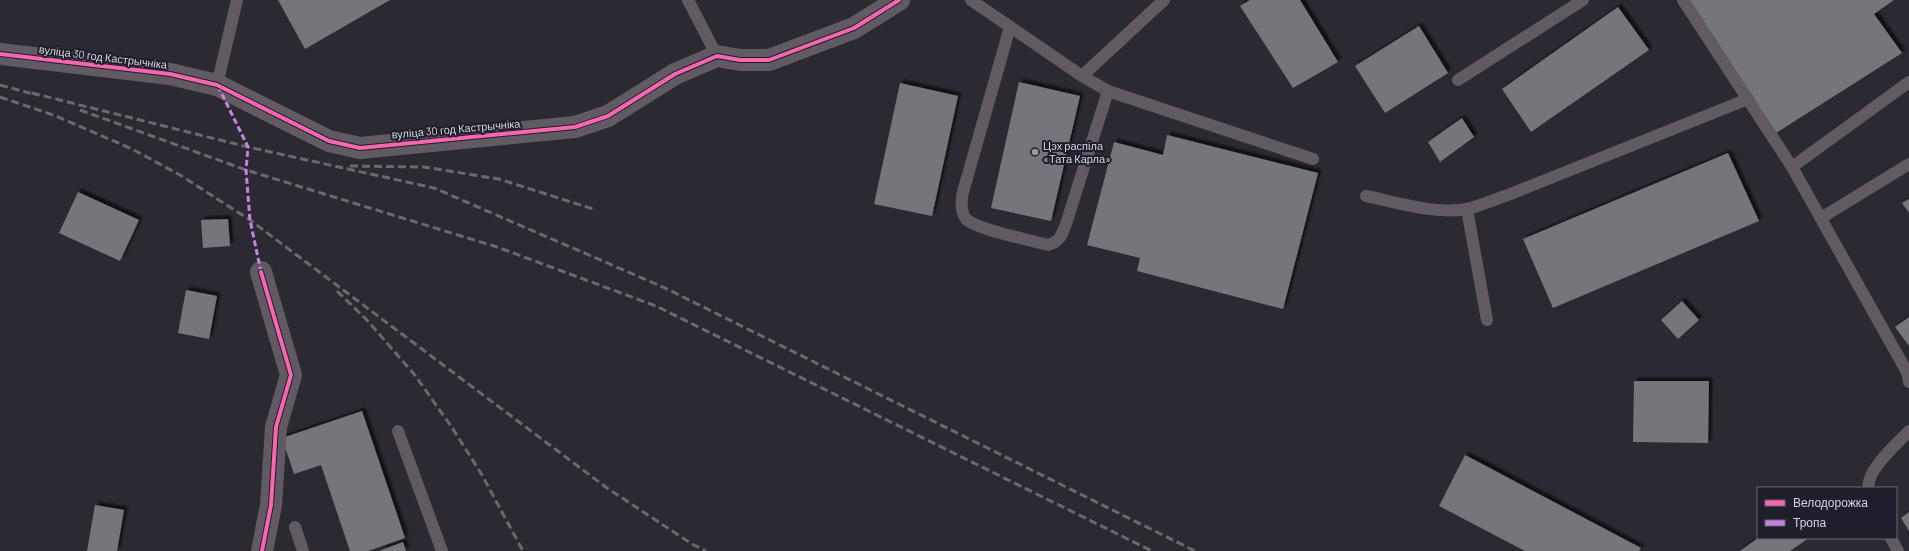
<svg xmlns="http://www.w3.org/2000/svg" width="1909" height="551" viewBox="0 0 1909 551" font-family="Barlow,sans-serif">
	<defs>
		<filter id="shadow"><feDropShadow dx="3.5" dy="-3.5" stdDeviation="1" flood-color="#0009"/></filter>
	</defs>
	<rect width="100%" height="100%" fill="#2b2a32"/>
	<g fill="#74757c" filter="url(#shadow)">
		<polygon points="278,0 390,0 305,49"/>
		<polygon points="1250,0 1300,0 1338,62 1293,88 1240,6"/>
		<polygon points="1687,0 1894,0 1874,14 1902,53 1776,133"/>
		<polygon points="1618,7 1649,50 1531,132 1502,89"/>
		<polygon points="1419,26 1448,73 1385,113 1355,66"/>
		<polygon points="1019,82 1080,96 1051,221 991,208"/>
		<polygon points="900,83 958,96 932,216 874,204"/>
		<polygon points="1462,118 1474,137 1440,162 1428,142"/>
		<polygon points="1167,135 1318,173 1283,309 1137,271 1140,258 1087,245 1114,142 1163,155"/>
		<polygon points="1728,153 1759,221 1553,308 1523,239"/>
		<polygon points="78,192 139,220 120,261 59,233"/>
		<polygon points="1909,199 1909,213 1902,203"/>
		<polygon points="228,219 230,246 203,248 201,220"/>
		<polygon points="186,290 217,296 209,339 178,333"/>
		<polygon points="1682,301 1699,320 1678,339 1661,320"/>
		<polygon points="1909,317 1909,346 1895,327"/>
		<polygon points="1634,381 1709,381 1708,443 1633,442"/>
		<polygon points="362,411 405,538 368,551 350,551 321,465 294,474 282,438"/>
		<polygon points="1465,455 1641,548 1639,551 1525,551 1439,506"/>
		<polygon points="95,505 124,510 117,551 87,551"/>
		<polygon points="1909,512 1909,531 1901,518"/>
		<polygon points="1758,538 1809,538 1790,551 1740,551"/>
		<polygon points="403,542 406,551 379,551"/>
	</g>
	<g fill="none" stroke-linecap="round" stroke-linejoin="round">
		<g stroke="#615a62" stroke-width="12">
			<polyline points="688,0 717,56"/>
			<polyline points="971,0 1082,76 1108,91 1313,159"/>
			<polyline points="1683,0 1792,167"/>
			<path d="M1010,27L963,192C961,201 960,211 966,219C977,230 1031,240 1048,245C1060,242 1062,234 1066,224L1108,91"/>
			<polyline points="1082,76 1164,0"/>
			<polyline points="1458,80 1583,0"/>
			<polyline points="1909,82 1792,167 1907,372 1909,382"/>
			<polyline points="217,85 237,0"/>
			<path d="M1366,196C1396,202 1437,215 1467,209C1481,206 1495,199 1508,195L1748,99"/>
			<polyline points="1467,209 1487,320"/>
			<polyline points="1821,218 1909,164"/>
			<polyline points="398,431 442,551"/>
			<path d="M1869,488C1865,471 1898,443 1909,431"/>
			<polyline points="295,527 303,551"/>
			<polyline points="1891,538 1898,551"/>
		</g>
		<g stroke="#615a62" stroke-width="22">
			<polyline points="0,54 170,74 217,85 329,141 360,148 575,127 608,116 675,74 717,56 740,60 769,60 854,28 899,0"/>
			<polyline points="261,272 291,375 276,427 271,505 262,551"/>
		</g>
		<g stroke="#6b676e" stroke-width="3" stroke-dasharray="8 4" stroke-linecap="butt">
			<polyline points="0,85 37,95"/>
			<polyline points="32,93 248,147 434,188 665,288 1195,551"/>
			<polyline points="0,97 56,116 132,149 180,175 250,220 607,488 692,544 706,551"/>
			<polyline points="80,110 246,170 497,247 656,306 1152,551"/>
			<polyline points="350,166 424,167 499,179 593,209"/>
			<polyline points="337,291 366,319 414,374 451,426 482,475 523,551"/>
		</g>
		<polyline stroke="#c483df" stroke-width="3" stroke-dasharray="6 3" stroke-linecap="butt" points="218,86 248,147 246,170 250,220 261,272"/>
		<g stroke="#1f1e2b" stroke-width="6">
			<g id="cycleway">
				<polyline points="0,54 170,74 217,85 329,141 360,148 575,127 608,116 675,74 717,56 740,60 769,60 854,28 899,0"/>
				<polyline points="261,272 291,375 276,427 271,505 262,551"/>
			</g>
		</g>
		<use href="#cycleway" stroke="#f766af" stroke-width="4"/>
	</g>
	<circle fill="#9a98a1" stroke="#1f1e2b" stroke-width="1.5" cx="1035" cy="152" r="4"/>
	<g text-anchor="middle" stroke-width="4" stroke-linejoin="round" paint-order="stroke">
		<g font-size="11" fill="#d5d4dd" stroke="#1f1e2b">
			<text transform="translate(103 57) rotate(7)" y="4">вуліца 30 год Кастрычніка</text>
			<text transform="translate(456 129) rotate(-5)" y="4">вуліца 30 год Кастрычніка</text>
		</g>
		<g font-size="11" fill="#d5d4dd" stroke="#1f1e2b" text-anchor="start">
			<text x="1043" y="150">Цэх распіла<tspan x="1043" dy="13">«Тата Карла»</tspan></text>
		</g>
	</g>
	<rect x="1757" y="487" width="140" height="52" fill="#1f1e2b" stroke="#686772"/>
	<rect x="1765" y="500" width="20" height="6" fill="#f766af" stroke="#686772"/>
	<text x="1793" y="507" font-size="12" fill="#d5d4dd">Велодорожка</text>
	<rect x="1765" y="520" width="20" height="6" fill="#c483df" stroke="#686772"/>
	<text x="1793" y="527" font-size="12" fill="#d5d4dd">Тропа</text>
</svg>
